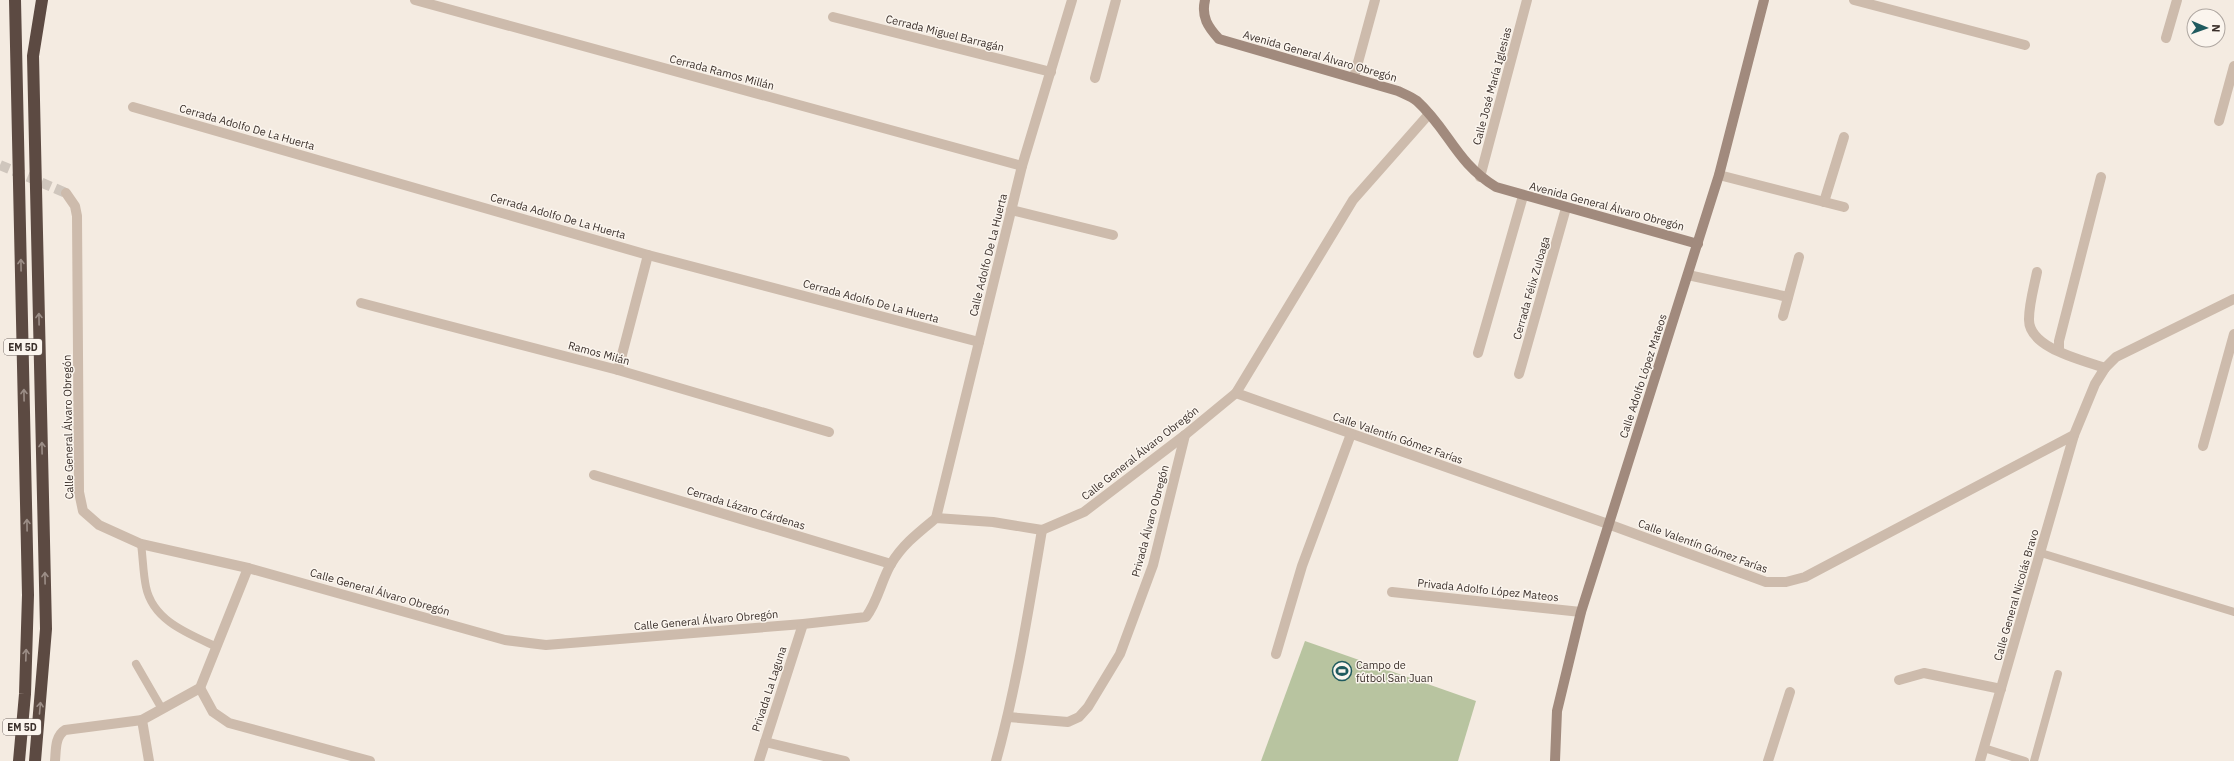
<svg xmlns="http://www.w3.org/2000/svg" width="2234" height="761" viewBox="0 0 2234 761" font-family="'IBM Plex Sans',sans-serif">
	<rect width="100%" height="100%" fill="#f4ebe1"/>
	<polygon fill="#b8c4a0" points="1305,641 1476,701 1458,761 1261,761"/>
	<g fill="none" stroke-linecap="round" stroke-linejoin="round">
		<polyline stroke="#cfc6bd" stroke-width="10" stroke-dasharray="10 5" stroke-linecap="butt" points="0,165 66,193"/>
		<g stroke="#cdbbac" stroke-width="8">
			<path d="M141,544C143,558 143,573 146,587C153,621 189,634 217,647"/>
			<polyline points="2041,553 2234,612"/>
			<polyline points="136,664 162,709"/>
			<polyline points="1984,748 2025,761"/>
			<polyline points="2034,761 2058,674"/>
		</g>
		<g stroke="#cdbbac" stroke-width="10">
			<polyline points="415,0 1022,166"/>
			<polyline points="1854,0 2025,45"/>
			<polyline points="833,17 1051,72"/>
			<polyline points="2166,38 2177,0"/>
			<polyline points="1354,77 1375,0"/>
			<polyline points="1095,78 1116,0"/>
			<polyline points="133,107 648,255 979,342"/>
			<polyline points="2219,121 2234,66"/>
			<polyline points="1719,175 1844,207"/>
			<polyline points="1480,177 1527,0"/>
			<path d="M66,193L75,206L77,216L79,492L83,511L99,525L141,544L248,568L505,640L546,645L803,624L866,617C878,601 881,581 891,564C902,545 919,532 936,518L993,522L1042,530L1084,512L1185,435L1236,393L1353,200L1429,114"/>
			<polyline points="1824,202 1844,137"/>
			<polyline points="1011,210 1113,235"/>
			<path d="M2037,272C2034,287 2029,304 2029,319C2028,348 2082,360 2105,368"/>
			<polyline points="1688,275 1788,297"/>
			<polyline points="361,303 618,370 829,432"/>
			<polyline points="1783,316 1799,257"/>
			<polyline points="2059,351 2059,341 2101,177"/>
			<polyline points="1478,353 1523,196"/>
			<polyline points="618,370 648,255"/>
			<polyline points="1519,374 1566,208"/>
			<polyline points="1236,393 1608,524"/>
			<polyline points="2203,446 2234,334"/>
			<polyline points="594,475 891,564"/>
			<polyline points="936,518 1022,166 1072,0"/>
			<polyline points="1392,592 1581,612"/>
			<polyline points="1276,654 1302,566 1351,434"/>
			<polyline points="1899,680 1924,673 2001,689"/>
			<polyline points="200,688 213,712 229,723 370,761"/>
			<polyline points="1008,717 1068,722 1079,717 1088,707 1120,654 1153,565 1185,435"/>
			<polyline points="765,742 845,761"/>
			<path d="M55,761C56,750 55,736 65,730L142,720"/>
			<polyline points="149,761 142,720 200,688 248,568"/>
			<polyline points="759,761 803,624"/>
			<path d="M996,761C1017,685 1029,607 1042,530"/>
			<polyline points="1768,761 1790,692"/>
			<polyline points="1980,761 2074,435"/>
		</g>
		<polyline stroke="#cdbbac" stroke-width="10" points="1608,524 1766,582 1786,582 1805,577 2074,435 2095,384 2105,368 2116,357 2234,299"/>
		<g stroke="#a18a7d" stroke-width="10">
			<path d="M1205,0C1201,17 1208,27 1219,39L1398,91C1404,94 1412,97 1417,101C1449,130 1456,163 1496,187L1698,244"/>
			<polyline points="1555,761 1557,711 1581,612 1719,175 1764,0"/>
		</g>
		<g stroke="#5c4a42" stroke-width="12">
			<polyline points="15,0 28,595 25,694 19,761"/>
			<polyline points="35,761 46,629 33,56 42,0"/>
		</g>
	</g>
	<defs><path id="oneway-shaft" d="M-6 0H5M1.5-3L5.5 0L1.5 3" fill="none" stroke-width="1.6" stroke-linecap="round" stroke-linejoin="round"/></defs>
	<g stroke="#9c8e87">
		<use href="#oneway-shaft" transform="translate(21 265) rotate(-91)"/>
		<use href="#oneway-shaft" transform="translate(39 319) rotate(-91)"/>
		<use href="#oneway-shaft" transform="translate(24 395) rotate(-91)"/>
		<use href="#oneway-shaft" transform="translate(42 448) rotate(-91)"/>
		<use href="#oneway-shaft" transform="translate(27 525) rotate(-91)"/>
		<use href="#oneway-shaft" transform="translate(45 578) rotate(-91)"/>
		<use href="#oneway-shaft" transform="translate(26 655) rotate(-88)"/>
		<use href="#oneway-shaft" transform="translate(40 708) rotate(-85)"/>
	</g>
	<defs>
		<g id="stadium-ring" transform="scale(1)"><circle r="9.5" fill="#fbf5ee" stroke="#1f5a5e" stroke-width="1.5"/><path d="M0-5a6.5 5 0 1 0 0 10a6.5 5 0 1 0 0-10ZM-3.5-1.8h7v3.6h-7Z" fill="#1f5a5e"/></g>
	</defs>
	<g fill-rule="evenodd">
		<use href="#stadium-ring" x="1342" y="671"/>
	</g>
	<g text-anchor="middle" stroke-width="3" stroke-linejoin="round" paint-order="stroke">
		<g fill="#fbf5ee" stroke="#756b66" stroke-width="1">
			<rect x="4" y="339" width="38" height="16" rx="3"/>
			<rect x="3" y="719" width="38" height="16" rx="3"/>
		</g>
		<g font-size="10" font-weight="bold" fill="#3b302b">
			<text x="23" y="351">EM 5D</text>
			<text x="22" y="731">EM 5D</text>
		</g>
		<g font-size="11" fill="#3b302b" stroke="#fbf5ee">
			<text transform="translate(945 33) rotate(14)" y="4">Cerrada Miguel Barragán</text>
			<text transform="translate(1320 56) rotate(16)" y="4">Avenida General Álvaro Obregón</text>
			<text transform="translate(722 72) rotate(15)" y="4">Cerrada Ramos Millán</text>
			<text transform="translate(1492 86) rotate(-75)" y="4">Calle José María Iglesias</text>
			<text transform="translate(247 127) rotate(16)" y="4">Cerrada Adolfo De La Huerta</text>
			<text transform="translate(1607 206) rotate(15)" y="4">Avenida General Álvaro Obregón</text>
			<text transform="translate(558 216) rotate(16)" y="4">Cerrada Adolfo De La Huerta</text>
			<text transform="translate(988 255) rotate(-76)" y="4">Calle Adolfo De La Huerta</text>
			<text transform="translate(1531 288) rotate(-74)" y="4">Cerrada Félix Zuloaga</text>
			<text transform="translate(871 301) rotate(15)" y="4">Cerrada Adolfo De La Huerta</text>
			<text transform="translate(599 353) rotate(15)" y="4">Ramos Milán</text>
			<text transform="translate(1643 376) rotate(-72)" y="4">Calle Adolfo López Mateos</text>
			<text transform="translate(68 427) rotate(-91)" y="4">Calle General Álvaro Obregón</text>
			<text transform="translate(1398 438) rotate(19)" y="4">Calle Valentín Gómez Farías</text>
			<text transform="translate(1140 453) rotate(-38)" y="4">Calle General Álvaro Obregón</text>
			<text transform="translate(746 508) rotate(17)" y="4">Cerrada Lázaro Cárdenas</text>
			<text transform="translate(1150 521) rotate(-75)" y="4">Privada Álvaro Obregón</text>
			<text transform="translate(1703 546) rotate(20)" y="4">Calle Valentín Gómez Farías</text>
			<text transform="translate(1488 590) rotate(6)" y="4">Privada Adolfo López Mateos</text>
			<text transform="translate(380 592) rotate(16)" y="4">Calle General Álvaro Obregón</text>
			<text transform="translate(2016 595) rotate(-74)" y="4">Calle General Nicolás Bravo</text>
			<text transform="translate(706 620) rotate(-5)" y="4">Calle General Álvaro Obregón</text>
			<text transform="translate(769 689) rotate(-72)" y="4">Privada La Laguna</text>
		</g>
		<g font-size="11" fill="#3b302b" stroke="#fbf5ee" text-anchor="start">
			<text x="1356" y="669">Campo de<tspan x="1356" dy="13">fútbol San Juan</tspan></text>
		</g>
	</g>
	<g transform="translate(2206 28) rotate(92)"><circle r="19" fill="#fbf5ee" stroke="#aea6a0"/>
	<path d="M0-3L7 15L0 10L-7 15Z" fill="#1f5a5e"/>
	<text y="-6" font-size="11" font-weight="bold" text-anchor="middle" fill="#3b302b">N</text>
	</g>
</svg>
